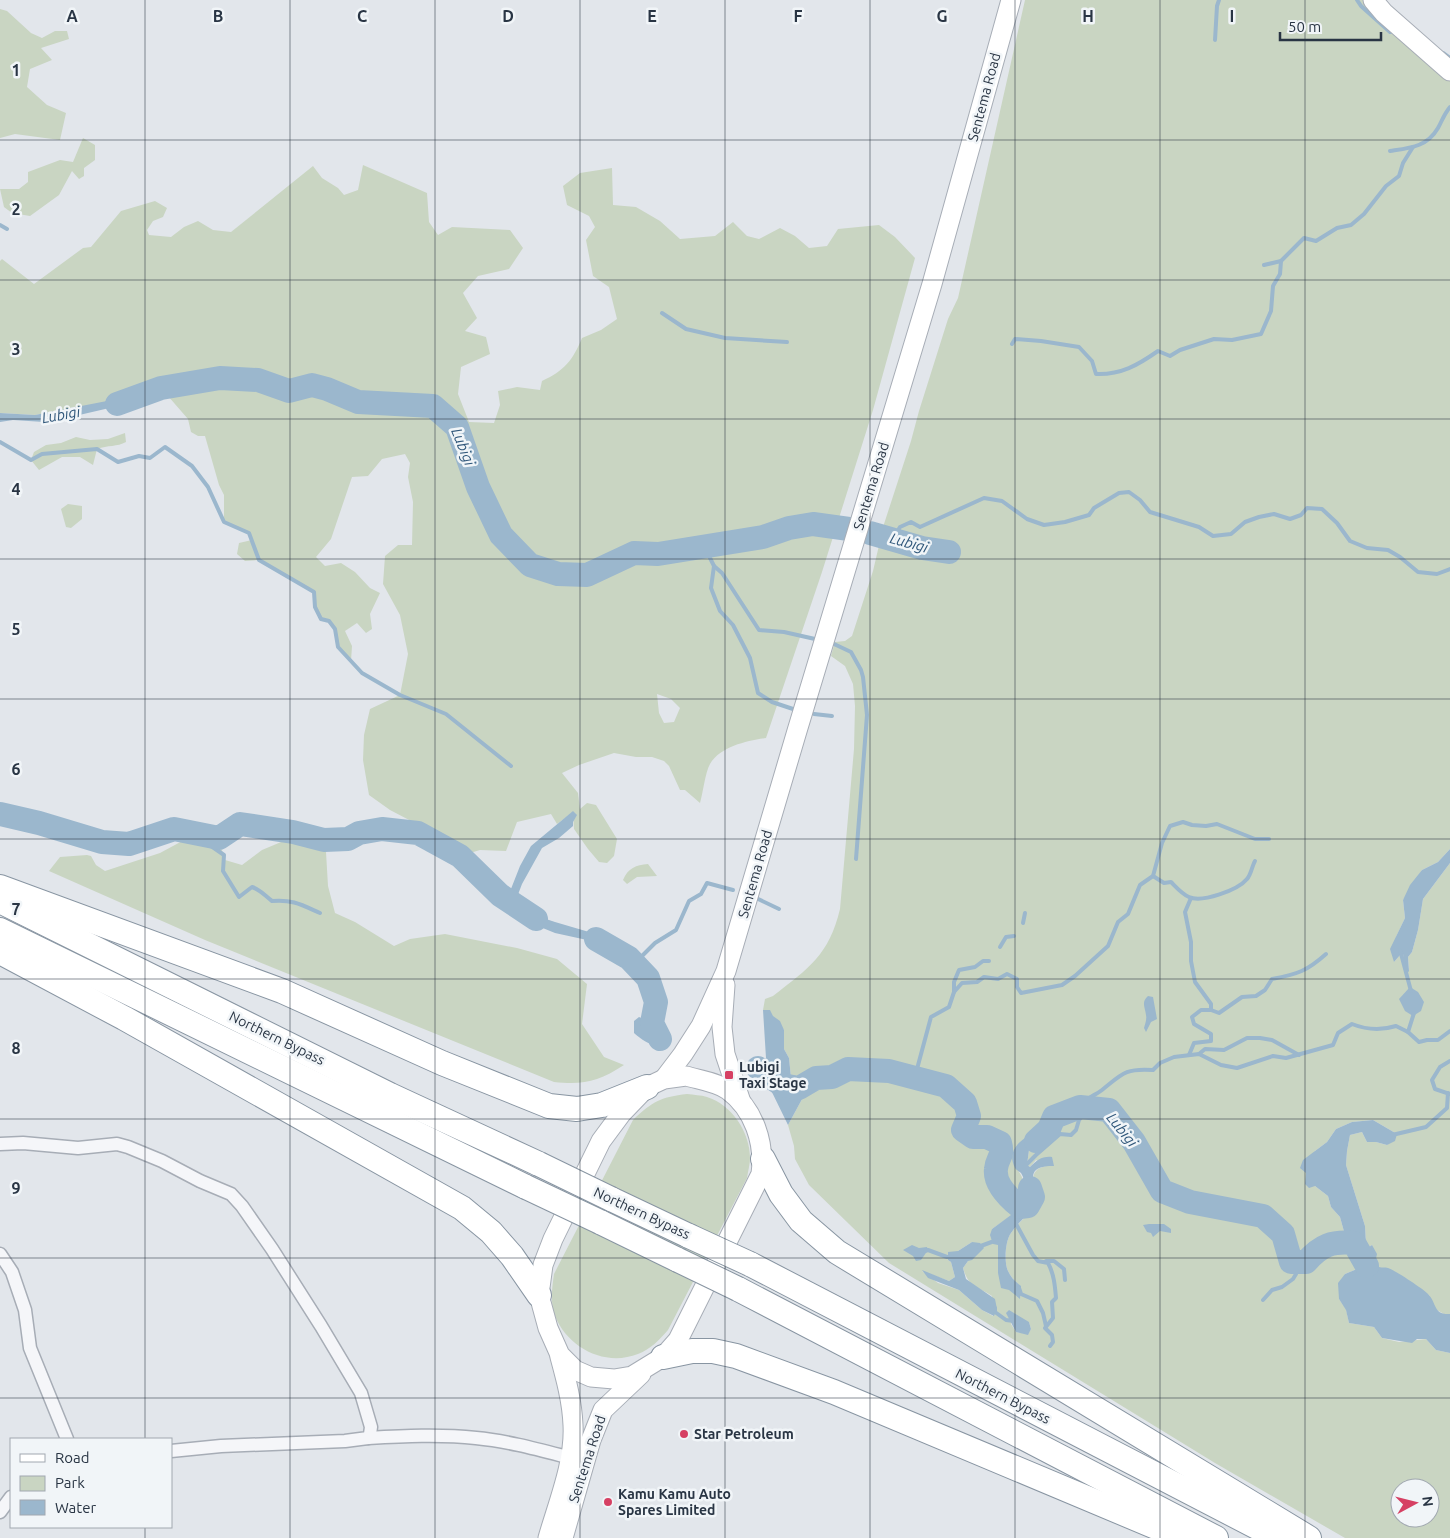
<svg xmlns="http://www.w3.org/2000/svg" width="1450" height="1538" viewBox="0 0 1450 1538" font-family="Ubuntu,sans-serif">
	<rect width="100%" height="100%" fill="#e2e6eb"/>
	<g fill="#c9d5c2" fill-rule="evenodd">
		<path d="M1025,0H1366L1450,79V849L1438,862L1422,870L1403,900L1405,918L1396,937L1394,962L1401,954H1403L1405,968L1409,971L1408,957L1412,952L1418,930L1423,899L1450,863V1314H1444L1435,1309L1429,1295L1379,1268L1375,1263L1372,1245L1369,1247L1366,1244L1365,1226L1346,1165L1347,1151L1350,1135L1362,1132L1367,1142H1376L1387,1145L1397,1134L1373,1120L1352,1122L1336,1129L1327,1142L1315,1151L1306,1173L1315,1186L1328,1196L1331,1207L1340,1217L1348,1246L1361,1260L1357,1269L1345,1274L1339,1299L1346,1309L1349,1323L1374,1327L1382,1338L1399,1342L1426,1339L1436,1350L1450,1353V1538H1345L1215,1463L889,1263L809,1185L795,1159L794,1146L788,1125L807,1090V1082L802,1085L791,1078L789,1058L784,1049V1030L772,1016L763,1010L765,999L773,996C809,968 829,955 840,909L854,749L855,706L853,684L845,666L831,656L835,642L845,641L852,636L873,571L884,524L911,441L919,411L948,319L958,298ZM1053,1118L1049,1133L1029,1150L1027,1165L1030,1167L1036,1160L1046,1166C1043,1167 1038,1168 1036,1171C1030,1176 1036,1193 1034,1201C1031,1215 1018,1222 1011,1233C1005,1241 1004,1263 1008,1271C1011,1278 1016,1282 1020,1286L998,1273V1245L992,1229L1012,1215L1019,1203L1024,1201C1025,1188 1025,1178 1016,1168L1038,1129L1045,1126ZM1002,1172L1004,1181L1009,1191L998,1189L990,1179H994ZM1283,1238L1292,1241C1294,1253 1296,1264 1311,1255L1314,1268L1306,1271L1286,1255ZM972,1242L968,1261L963,1268C969,1288 977,1286 992,1296L993,1316L982,1310L959,1290L938,1283L922,1271L949,1281L955,1277L951,1262L948,1260L958,1251ZM1011,1320L1029,1322L1031,1329L1028,1334L1016,1332L1011,1324ZM1400,1488H1430V1518H1400Z"/>
		<polygon points="0,9 7,11 31,33 42,38 55,31 67,31 69,39 41,48 52,60 30,69 27,87 47,105 66,113 60,140 15,134 0,138"/>
		<polygon points="83,138 95,145 95,160 84,168 84,176 79,179 72,171 59,195 30,216 12,213 4,207 0,189 19,189 28,182 28,172 60,160 73,162"/>
		<path d="M363,165L427,193L429,222L438,235L452,227L510,230L523,248L509,269L478,276L463,293L477,318L465,331L486,337L490,354L461,367L458,394L469,422L494,423L500,405L498,391L517,387L540,390L542,381C564,371 573,360 582,338L601,330L617,319L609,287L593,276L586,240L595,227L589,216L567,205L563,186L580,173L612,168L613,205L636,207L660,221L680,239L715,236L733,222L747,236L759,239L780,228L795,236L809,248L827,246L838,229L879,225L895,237L915,258L873,410L822,572L766,738C747,741 721,746 710,764C705,773 703,793 700,803L685,790H680L669,766L664,761L652,757H636L614,753L579,765L562,773L578,793L580,809L587,803L596,805L617,839L614,856L607,863L599,862L588,849L574,829L573,812L557,824L551,814L517,822L506,851L480,850L460,856L418,833L413,822L390,810L369,795L363,760L364,735L370,709L400,695L408,654L400,615L383,584L385,556L398,545H412L413,502L408,477L410,463L405,454L382,459L368,476L352,477L331,539L316,557L325,566L341,563L355,572L370,588L380,593L370,614L372,629L366,633L357,623L345,631L352,646L351,661C347,657 341,653 339,648C331,635 342,625 321,619L315,607L314,592L259,560L245,561L237,554L239,543L252,540L249,533L224,522V495L219,485L205,436H198L191,432L188,419L161,388L119,400L35,415L0,413V261L2,259L34,284L83,248L91,247L121,211L155,201L167,208L163,217L153,221L147,230L149,235L171,237L184,227L198,221L213,230L231,232L313,166L322,178L338,188L344,195L358,190ZM657,694L671,699L680,708L674,722L664,723L659,713Z"/>
		<path d="M125,433L126,442C117,447 108,445 97,449L93,465L80,457H62L39,470L31,460L34,452L46,445L61,443L76,437L90,440L108,439Z"/>
		<polygon points="68,504 82,506 82,519 71,528 66,527 61,509"/>
		<path d="M305,832L326,852L328,886L335,913L355,922L394,946L410,939L445,934L517,948L557,959L587,984L582,1024L604,1057L624,1065C598,1082 583,1085 554,1082L205,940L49,871L60,857L87,855L91,856L96,865L105,871L160,853L186,839L219,841L225,860L242,865L262,850Z"/>
		<path d="M648,864L657,876L637,877L627,884L623,880C628,868 636,865 648,864Z"/>
		<path d="M687,1094C694,1095 701,1095 707,1097C732,1105 750,1132 750,1158C750,1164 748,1171 747,1178L668,1330C659,1340 651,1349 638,1354C605,1367 568,1348 555,1316C550,1302 552,1288 554,1274L633,1120C653,1101 661,1097 687,1094Z"/>
	</g>
	<g fill="#9bb7cd">
		<polygon points="148,393 131,403 62,419 44,422 13,420 0,422 0,413 35,415"/>
		<polygon points="573,811 577,815 573,822 573,826 559,838 542,848 522,884 514,905 532,911 540,917 555,922 589,932 622,948 630,949 629,953 623,955 605,949 587,940 555,933 528,922 513,910 507,899 520,866 531,846"/>
		<polygon points="8,813 23,819 46,817 56,821 70,832 55,835 23,820 17,825 11,827 0,815 0,814"/>
		<polygon points="166,823 179,826 188,832 179,836 147,838 156,828"/>
		<polygon points="1450,849 1450,863 1423,899 1418,930 1412,952 1408,957 1409,971 1406,975 1403,954 1401,954 1394,962 1390,949 1405,918 1403,900 1410,885 1422,870 1438,862"/>
		<polygon points="1410,987 1418,992 1424,1002 1421,1011 1413,1016 1405,1011 1399,999"/>
		<path d="M1148,996L1153,997L1157,1019L1151,1022L1146,1032L1144,1028C1145,1024 1147,1019 1146,1015C1145,1007 1141,1002 1148,996Z"/>
		<polygon points="763,1010 770,1010 773,1016 780,1021 784,1030 784,1049 789,1058 791,1078 802,1085 807,1081 807,1090 788,1125 767,1082 758,1073 762,1060 766,1058"/>
		<path d="M639,1017L658,1025L663,1033L660,1044C650,1046 642,1040 634,1033V1021Z"/>
		<path d="M1054,1117L1049,1133L1029,1150L1027,1165L1030,1167C1037,1160 1042,1156 1052,1157L1054,1166C1048,1166 1040,1166 1035,1171C1030,1176 1036,1194 1034,1202C1030,1215 1018,1222 1011,1233C1005,1241 1004,1263 1008,1271C1011,1278 1016,1282 1021,1286L1020,1299L1009,1290L1001,1288L998,1273V1245L993,1244L990,1235L992,1229L1011,1215L1019,1203L1024,1200C1025,1192 1026,1180 1021,1173C1019,1171 1017,1171 1015,1168C1003,1144 1032,1135 1046,1125C1049,1123 1051,1119 1054,1117Z"/>
		<path d="M1373,1120L1397,1134L1395,1141L1387,1145L1376,1142H1367L1362,1132L1350,1135L1347,1151L1346,1165L1365,1226L1366,1244L1369,1247L1372,1245L1377,1254L1375,1263L1379,1267C1382,1268 1385,1267 1388,1268C1393,1269 1425,1290 1428,1294C1437,1303 1433,1315 1450,1314V1353L1436,1350L1426,1339H1417L1412,1343L1382,1338L1374,1327L1349,1323L1346,1310L1339,1299L1338,1283L1345,1274L1357,1269L1361,1260L1348,1246L1340,1217L1331,1207L1328,1196L1315,1186L1309,1188L1305,1184L1306,1173L1300,1168L1303,1160L1327,1142L1336,1129L1352,1122Z"/>
		<path d="M1002,1171C1004,1181 1008,1190 1010,1200L1004,1198L989,1178L994,1179Z"/>
		<polygon points="1149,1224 1164,1224 1171,1229 1171,1233 1160,1231 1153,1237 1151,1233 1147,1232 1143,1225"/>
		<path d="M1277,1229L1289,1230C1294,1246 1290,1265 1313,1254L1314,1268L1303,1274C1283,1260 1289,1247 1277,1229Z"/>
		<polygon points="972,1242 980,1243 984,1248 972,1260 968,1261 963,1268 966,1279 995,1299 997,1309 994,1316 982,1310 959,1290 928,1278 922,1270 949,1281 955,1277 951,1262 948,1260 948,1252 958,1251"/>
		<polygon points="912,1245 919,1248 927,1247 928,1250 921,1260 916,1261 913,1256 903,1250"/>
		<polygon points="1009,1310 1029,1322 1031,1329 1028,1335 1016,1332 1006,1313"/>
	</g>
	<g fill="none" stroke-linecap="round" stroke-linejoin="round">
		<g stroke="#9bb7cd" stroke-width="4">
			<polyline points="1357,0 1361,6 1390,32 1394,31 1396,33"/>
			<polyline points="1215,40 1217,6 1219,0"/>
			<polyline points="1443,53 1450,58"/>
			<path d="M1390,151C1410,148 1427,147 1438,128C1442,121 1444,114 1450,107"/>
			<polyline points="0,225 7,229"/>
			<polyline points="1264,265 1281,261 1304,238 1316,241 1337,228 1351,225 1364,214 1386,186 1399,176 1403,163 1413,147"/>
			<polyline points="662,313 686,329 725,338 787,342"/>
			<path d="M1012,344L1015,339L1041,341L1079,347L1092,361L1096,374C1121,375 1138,365 1158,351L1170,356L1180,350L1214,339L1232,340L1261,334L1271,311L1273,286L1280,274L1281,261"/>
			<polyline points="0,442 31,460 42,454 97,449 118,462 139,456 150,458 165,447 192,466 208,487 224,522 249,533 259,560 314,592 315,607 321,619 329,621 335,629 338,647 362,673 400,695 446,714 511,766"/>
			<polyline points="892,540 900,527 911,522 920,527 984,498 1002,501 1027,519 1044,525 1065,522 1089,515 1094,508 1119,493 1129,492 1140,500 1150,512 1199,527 1213,536 1231,534 1245,522 1259,517 1274,514 1290,519 1301,515 1307,508 1322,509 1337,523 1350,541 1367,548 1388,550 1400,557 1418,572 1437,574 1450,569"/>
			<polyline points="700,547 709,556 714,566 711,588 720,611 733,625 750,658 758,693 772,702 796,710"/>
			<polyline points="714,566 722,573 759,630 784,632 815,639"/>
			<polyline points="834,644 851,652 861,670 863,677 867,715 856,859"/>
			<polyline points="814,714 832,716"/>
			<path d="M206,835L211,846L224,855L223,871L239,897L252,887C261,890 265,896 272,901C292,899 302,905 320,913"/>
			<path d="M1153,876L1164,883L1171,882C1176,887 1182,894 1189,897C1202,903 1238,890 1247,879C1251,875 1252,866 1255,861"/>
			<polyline points="756,898 779,909"/>
			<polyline points="1023,923 1025,913"/>
			<polyline points="1000,947 1006,937 1014,936"/>
			<polyline points="1400,950 1411,991"/>
			<polyline points="632,961 641,957 655,943 676,930 689,901 701,894 707,883 733,890"/>
			<polyline points="954,992 954,982 959,970 975,967 983,961 989,961"/>
			<path d="M1211,1010L1219,1013L1242,997L1256,996L1265,990L1272,979C1298,974 1307,971 1326,954"/>
			<polyline points="1408,1032 1414,1013"/>
			<polyline points="1199,1054 1205,1049 1224,1050 1247,1038 1260,1038 1272,1040 1299,1055"/>
			<polyline points="1189,1055 1194,1043 1211,1041 1211,1034 1194,1024 1192,1017 1201,1010 1211,1010 1211,1004 1195,982 1191,961 1191,942 1185,912 1191,898"/>
			<polyline points="1450,1061 1440,1067 1432,1080 1435,1089 1450,1094"/>
			<polyline points="912,1077 917,1069 931,1017 949,1007 954,992 962,983 977,982 984,977 998,979 1007,974 1017,979 1017,987 1021,993 1062,985 1075,976 1108,946 1118,922 1128,914 1140,885 1153,876 1162,843 1170,826 1183,822 1192,825 1206,826 1217,824 1255,839 1269,839"/>
			<path d="M1080,1107C1088,1096 1093,1097 1102,1090C1122,1074 1125,1068 1153,1070L1160,1063L1174,1057L1199,1054L1221,1065L1237,1068L1273,1056L1286,1058L1333,1045L1338,1033L1352,1024C1367,1030 1380,1031 1396,1026L1408,1032L1419,1042L1427,1040H1438L1450,1031"/>
			<polyline points="1392,1135 1426,1127 1447,1108 1448,1093"/>
			<polyline points="1024,1167 1036,1155 1060,1134 1071,1135 1076,1130 1079,1120 1090,1108"/>
			<path d="M1015,1222L1033,1255L1038,1261L1048,1263C1054,1274 1055,1286 1056,1298L1052,1302L1053,1318L1045,1328L1052,1335L1053,1342L1050,1346"/>
			<polyline points="978,1247 997,1240"/>
			<polyline points="925,1251 928,1250 947,1257 952,1257"/>
			<polyline points="1046,1261 1054,1261 1064,1269 1065,1280"/>
			<polyline points="1019,1288 1021,1294 1037,1301 1043,1313 1046,1326"/>
			<polyline points="1263,1300 1272,1290 1282,1287 1293,1279 1296,1274 1296,1264"/>
			<polyline points="995,1308 995,1312 1006,1320 1014,1321"/>
		</g>
		<g stroke="#9bb7cd" stroke-width="24">
			<polyline points="117,404 161,388 220,378 258,380 289,391 312,385 327,389 358,402 433,406 457,427 478,487 501,535 530,565 558,574 587,575 634,553 658,554 763,537 789,528 813,524 849,529"/>
			<polyline points="870,533 922,548 949,552"/>
			<polyline points="0,814 39,823 102,842 129,844 174,829 219,838 240,824 293,832 324,840 348,839 359,833 382,829 418,833 460,856 500,895 536,919"/>
			<polyline points="596,939 629,958 648,978 656,1002 652,1023 660,1039"/>
			<path d="M758,1068L782,1085L799,1088L816,1078L832,1077L848,1069L889,1071L946,1086L965,1103L969,1116L963,1130L973,1137H987L1000,1143C1004,1157 997,1157 996,1169C994,1184 1010,1199 1020,1207L1028,1206L1033,1197L1030,1188"/>
			<path d="M1036,1141L1049,1129L1054,1117L1080,1107L1109,1110L1134,1142L1162,1191L1190,1202L1263,1216L1283,1234L1291,1262H1306C1321,1245 1332,1241 1354,1243L1367,1266"/>
		</g>
		<g stroke="#a7adb6" stroke-width="15">
			<g id="street">
				<polyline points="0,1144 23,1143 78,1148 117,1144 128,1147 162,1161 200,1181 231,1194 242,1206 272,1249 321,1326 361,1393 371,1427 370,1434 368,1438 345,1441 221,1446 171,1451"/>
				<polyline points="0,1254 12,1272 25,1310 30,1348 67,1439"/>
				<path d="M368,1438C403,1436 440,1434 476,1438C508,1441 540,1450 571,1458"/>
				<polyline points="0,1512 11,1497"/>
			</g>
		</g>
		<g stroke="#a7adb6" stroke-width="21">
			<g id="secondary">
				<polyline points="1373,0 1384,13 1450,71"/>
				<polyline points="725,985 722,1027 725,1054 741,1102"/>
				<path d="M686,1076C700,1080 716,1082 728,1090C754,1109 765,1143 761,1174L678,1340L663,1357L632,1376L614,1379L591,1377L575,1370L560,1355L548,1328L539,1295L543,1265L553,1239L601,1141L621,1114L647,1087L664,1079Z"/>
				<polyline points="664,1079 683,1054 701,1026 726,971 797,731 932,284 1011,0"/>
				<path d="M548,1538C558,1503 575,1462 573,1425C572,1401 566,1379 560,1357"/>
				<polyline points="563,1538 591,1440 603,1410 641,1374"/>
			</g>
		</g>
		<g stroke="#8895a2" stroke-width="26">
			<g id="highway">
				<polyline points="0,887 282,991 442,1063 549,1106 577,1109 602,1105 647,1087"/>
				<polyline points="4,903 390,1095 539,1164"/>
				<polyline points="0,930 526,1187"/>
				<polyline points="0,952 124,1018 462,1208 491,1232 512,1256 539,1295"/>
				<polyline points="763,1159 781,1194 801,1221 837,1252 1309,1538"/>
				<polyline points="611,1199 689,1236"/>
				<polyline points="600,1222 678,1260"/>
				<polyline points="750,1264 1278,1538"/>
				<polyline points="738,1289 1216,1538"/>
				<polyline points="663,1357 692,1351 713,1351 736,1356 834,1392 1182,1538"/>
			</g>
		</g>
		<use href="#street" stroke="#f5f6f9" stroke-width="12"/>
		<use href="#secondary" stroke="#fff" stroke-width="19"/>
		<use href="#highway" stroke="#fff" stroke-width="24"/>
		<g stroke="#8895a2" stroke-width="26" stroke-linecap="butt">
			<g id="highway-bridge">
				<polyline points="539,1164 611,1199"/>
				<polyline points="526,1187 600,1222"/>
				<polyline points="689,1236 750,1264"/>
				<polyline points="678,1260 738,1289"/>
			</g>
		</g>
		<use href="#highway-bridge" stroke="#fff" stroke-width="24"/>
	</g>
	<path fill="none" stroke="#293544" stroke-width="1" stroke-opacity="0.55" d="M145,0V1439M290,0V1538M435,0V1538M580,0V1538M725,0V1538M870,0V1538M1015,0V1538M1160,0V1538M1305,0V1538M0,140H1450M0,280H1450M0,419H1450M0,559H1450M0,699H1450M0,839H1450M0,979H1450M0,1119H1450M0,1258H1450M0,1398H1450M145,1527V1538"/>
	<g fill="#d64063" stroke="#f1f5f8" stroke-width="2">
		<rect x="724" y="1070" width="10" height="10" rx="2.5"/>
		<circle cx="684" cy="1434" r="5"/>
		<circle cx="608" cy="1502" r="5"/>
	</g>
	<g text-anchor="middle" stroke-width="5" stroke-linejoin="round" paint-order="stroke">
		<g font-size="14" fill="#293544" stroke="#f1f5f8">
			<text transform="translate(984 97) rotate(-75)" y="5">Sentema Road</text>
			<text transform="translate(871 486) rotate(-73)" y="5">Sentema Road</text>
			<text transform="translate(755 874) rotate(-74)" y="5">Sentema Road</text>
			<text transform="translate(277 1038) rotate(26)" y="5">Northern Bypass</text>
			<text transform="translate(642 1213) rotate(25)" y="5">Northern Bypass</text>
			<text transform="translate(1003 1396) rotate(27)" y="5">Northern Bypass</text>
			<text transform="translate(587 1459) rotate(-72)" y="5">Sentema Road</text>
		</g>
		<g font-size="14" font-weight="bold" fill="#293544" stroke="#f1f5f8" text-anchor="start">
			<text x="739" y="1072">Lubigi<tspan x="739" dy="16">Taxi Stage</tspan></text>
			<text x="694" y="1439">Star Petroleum</text>
			<text x="618" y="1499">Kamu Kamu Auto<tspan x="618" dy="16">Spares Limited</tspan></text>
		</g>
		<g font-size="15" font-style="italic" fill="#30577a" stroke="#f1f5f8">
			<text transform="translate(61 415) rotate(-10)" y="5">Lubigi</text>
			<text transform="translate(463 447) rotate(68)" y="5">Lubigi</text>
			<text transform="translate(909 543) rotate(15)" y="5">Lubigi</text>
			<text transform="translate(1122 1130) rotate(51)" y="5">Lubigi</text>
		</g>
	</g>
	<g font-size="16" text-anchor="middle" font-weight="bold" fill="#293544" stroke="#f1f5f8" stroke-width="5" stroke-linejoin="round" paint-order="stroke">
		<text x="72" y="22">A</text>
		<text x="218" y="22">B</text>
		<text x="362" y="22">C</text>
		<text x="508" y="22">D</text>
		<text x="652" y="22">E</text>
		<text x="798" y="22">F</text>
		<text x="942" y="22">G</text>
		<text x="1088" y="22">H</text>
		<text x="1232" y="22">I</text>
		<text x="16" y="76">1</text>
		<text x="16" y="215">2</text>
		<text x="16" y="355">3</text>
		<text x="16" y="495">4</text>
		<text x="16" y="635">5</text>
		<text x="16" y="775">6</text>
		<text x="16" y="915">7</text>
		<text x="16" y="1054">8</text>
		<text x="16" y="1194">9</text>
	</g>
	<rect x="10" y="1438" width="162" height="90" fill="#f1f5f8" stroke="#a1a8b0"/>
	<rect x="20" y="1454" width="25" height="8" fill="#ffffff" stroke="#a1a8b0"/>
	<text x="55" y="1463" font-size="15" fill="#293544">Road</text>
	<rect x="20" y="1476" width="25" height="15" fill="#c9d5c2" stroke="#a1a8b0"/>
	<text x="55" y="1488" font-size="15" fill="#293544">Park</text>
	<rect x="20" y="1500" width="25" height="15" fill="#9bb7cd" stroke="#a1a8b0"/>
	<text x="55" y="1513" font-size="15" fill="#293544">Water</text>
	<g transform="translate(1415 1503) rotate(83)"><circle r="24" fill="#f1f5f8" stroke="#a1a8b0"/>
	<path d="M0-4L9 19L0 12L-9 19Z" fill="#d64063"/>
	<text y="-8" font-size="14" font-weight="bold" text-anchor="middle" fill="#293544">N</text>
	</g>
	<path d="M1280 32v8h101v-8" fill="none" stroke="#293544" stroke-width="2.5"/>
	<text x="1288" y="32" font-size="15" fill="#293544" stroke="#f1f5f8" stroke-width="4" paint-order="stroke">50 m</text>
</svg>
